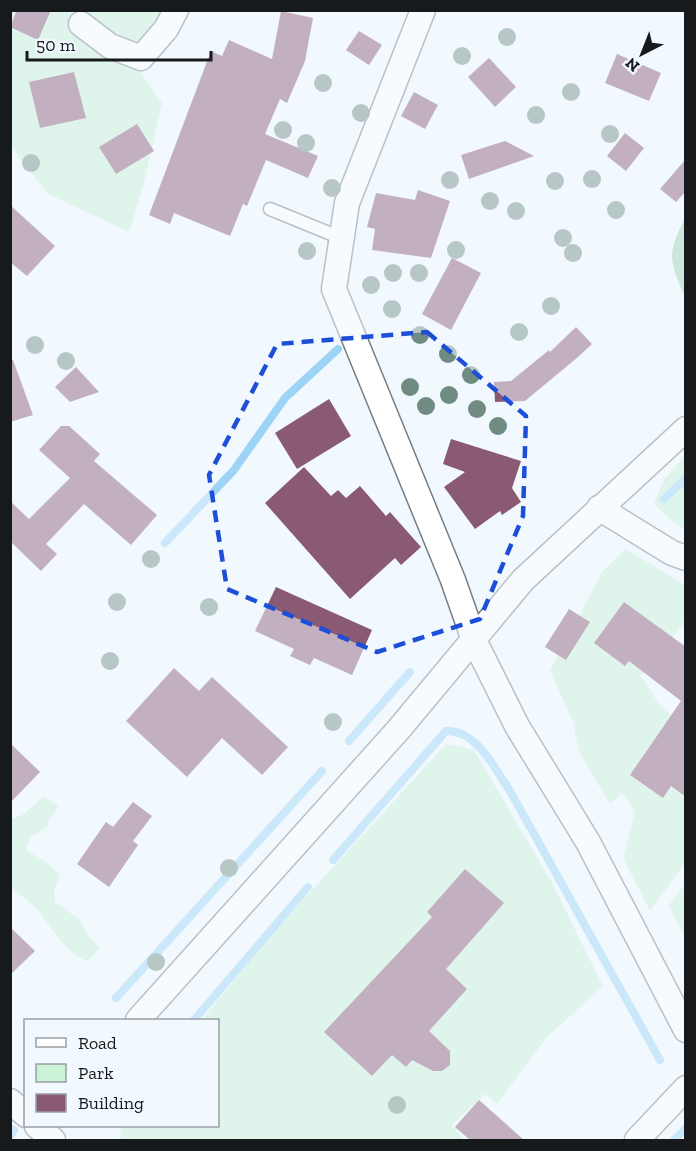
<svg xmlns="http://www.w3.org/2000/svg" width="696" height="1151" viewBox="0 0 696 1151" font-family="'Zilla Slab',serif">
	<rect width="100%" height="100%" fill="#f1f8fe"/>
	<g fill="#caf2d7">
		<polygon points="11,11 167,11 141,74 162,103 144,183 129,232 48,194 11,146"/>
		<polygon points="685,455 685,530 673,522 654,504 663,481"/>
		<polygon points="626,549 685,585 685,621 641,676 660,706 686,727 685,863 650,911 623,858 635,812 622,793 610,804 579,752 573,721 550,671 602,572"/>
		<polygon points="446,744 474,750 551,881 603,986 546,1038 497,1104 485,1094 452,1125 464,1140 120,1140 121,1126 218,1126 218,1020 202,1020 270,936"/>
		<path d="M44,796L59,807L49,819L47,827L30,838L26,850L50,865L60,876L54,889L55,902L80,920L87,934L100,948L88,961C65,954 50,925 36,908C30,901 18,894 11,887V819L24,814Z"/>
		<polygon points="685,884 685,936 668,906"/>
	</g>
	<path fill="#9ed3b1" d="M685,218V293H683C668,257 668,253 685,218Z"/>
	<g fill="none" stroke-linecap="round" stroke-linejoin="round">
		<g stroke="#9dd4f6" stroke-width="8">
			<polyline points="664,499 686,478"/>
			<polyline points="165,543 234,470 285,398 338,349"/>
			<polyline points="349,741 410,672"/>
			<path d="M333,860L446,731C476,729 495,769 510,791L660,1060"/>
			<polyline points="116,998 322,771"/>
			<polyline points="194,1020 308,887"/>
			<polyline points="10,1136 14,1130"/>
			<polyline points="674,1140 686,1128"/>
		</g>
	</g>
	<g fill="#8a5a75">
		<polygon points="17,10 51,10 38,40 10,27"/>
		<polygon points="281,11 313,18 305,61 287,103 280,99 265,134 318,156 308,178 266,160 247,206 243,204 230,236 174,213 170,224 149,215 211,51 222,56 229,40 272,59"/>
		<polygon points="359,31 382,45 369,65 346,50"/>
		<polygon points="617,54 661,73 649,101 605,83"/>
		<polygon points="489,58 516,87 495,107 468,77"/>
		<polygon points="74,72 86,118 40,128 29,82"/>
		<polygon points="414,92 438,105 425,129 401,116"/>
		<polygon points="137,124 154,151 116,174 99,147"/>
		<polygon points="625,133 644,148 626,171 607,156"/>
		<polygon points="505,141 534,156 469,179 461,155"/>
		<polygon points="686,159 686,191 676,202 660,189"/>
		<polygon points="418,190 450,201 431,258 372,250 375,229 367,227 376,193 415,200"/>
		<polygon points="10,205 55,246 27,276 10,262"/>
		<polygon points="452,258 481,273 451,330 422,314"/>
		<polygon points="576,327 592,344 578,357 525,401 495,402 494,382 511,381 549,350 550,352"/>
		<polygon points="10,360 13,360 33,415 10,422"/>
		<polygon points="76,367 99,392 70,402 55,387"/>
		<polygon points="329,399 351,436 297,469 275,433"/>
		<polygon points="61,426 69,426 100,454 94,461 157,515 131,545 84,504 46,544 57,554 41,571 10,541 10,501 29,519 70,478 39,450"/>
		<polygon points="451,439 521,461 512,488 521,502 502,515 500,511 475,529 444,487 465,472 443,464"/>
		<polygon points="304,467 331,496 338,490 346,498 360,486 386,516 390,512 421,547 401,565 395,558 350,599 265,503"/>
		<polygon points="276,587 372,630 352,675 314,658 310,665 290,656 294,649 255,631"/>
		<polygon points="624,602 686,647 686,797 671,786 663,798 630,775 681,701 629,661 625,666 594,643"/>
		<polygon points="569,609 590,622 566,660 545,647"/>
		<polygon points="174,668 199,691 212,677 288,747 262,775 222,738 187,777 126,721"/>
		<polygon points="10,743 40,772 10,803"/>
		<polygon points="133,802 152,816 133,841 138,845 109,887 77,864 106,822 113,827"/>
		<polygon points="465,869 504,903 446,969 467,989 429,1031 450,1051 450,1065 442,1071 433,1071 412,1060 406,1067 392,1055 372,1076 324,1032 432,917 427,912"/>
		<polygon points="10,927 35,951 10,975"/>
		<polygon points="479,1100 524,1140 470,1140 455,1127"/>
	</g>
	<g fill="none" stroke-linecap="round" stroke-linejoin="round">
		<g stroke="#767e84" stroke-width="15">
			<polyline id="service" points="270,209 341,238"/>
		</g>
		<g stroke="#767e84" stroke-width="27">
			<g id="minor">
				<polyline points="423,10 347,203 334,289 453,580 474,640 517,726 588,842 686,1030"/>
				<polyline points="81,24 110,46 141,58 166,29 176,10"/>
				<polyline points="599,508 672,553 686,558"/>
				<polyline points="138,1020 399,729 523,580 686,429"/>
				<polyline points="10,1101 26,1115"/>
				<polyline points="37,1126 53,1140"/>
				<polyline points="637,1140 686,1088"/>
			</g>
		</g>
		<use href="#service" stroke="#fff" stroke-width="12"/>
		<use href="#minor" stroke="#fff" stroke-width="24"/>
	</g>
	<g fill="#708c82">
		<circle cx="507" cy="37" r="9"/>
		<circle cx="462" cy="56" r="9"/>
		<circle cx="323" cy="83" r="9"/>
		<circle cx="571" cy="92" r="9"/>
		<circle cx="361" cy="113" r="9"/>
		<circle cx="536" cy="115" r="9"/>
		<circle cx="283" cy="130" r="9"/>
		<circle cx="610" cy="134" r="9"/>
		<circle cx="306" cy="143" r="9"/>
		<circle cx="31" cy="163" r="9"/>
		<circle cx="592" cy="179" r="9"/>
		<circle cx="450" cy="180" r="9"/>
		<circle cx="555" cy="181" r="9"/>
		<circle cx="332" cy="188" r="9"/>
		<circle cx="490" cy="201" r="9"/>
		<circle cx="616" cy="210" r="9"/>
		<circle cx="516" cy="211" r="9"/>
		<circle cx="563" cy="238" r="9"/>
		<circle cx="456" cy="250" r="9"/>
		<circle cx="307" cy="251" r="9"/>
		<circle cx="573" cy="253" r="9"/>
		<circle cx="393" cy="273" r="9"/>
		<circle cx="419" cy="273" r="9"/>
		<circle cx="371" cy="285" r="9"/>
		<circle cx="551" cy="306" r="9"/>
		<circle cx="392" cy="309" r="9"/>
		<circle cx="519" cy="332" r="9"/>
		<circle cx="420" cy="335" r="9"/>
		<circle cx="35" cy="345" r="9"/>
		<circle cx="448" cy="354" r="9"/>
		<circle cx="66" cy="361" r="9"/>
		<circle cx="471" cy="375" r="9"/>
		<circle cx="410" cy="387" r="9"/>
		<circle cx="449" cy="395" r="9"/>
		<circle cx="426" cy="406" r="9"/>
		<circle cx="477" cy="409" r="9"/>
		<circle cx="498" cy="426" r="9"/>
		<circle cx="151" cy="559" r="9"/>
		<circle cx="117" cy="602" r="9"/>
		<circle cx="209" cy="607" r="9"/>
		<circle cx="110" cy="661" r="9"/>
		<circle cx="333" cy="722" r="9"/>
		<circle cx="229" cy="868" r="9"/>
		<circle cx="156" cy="962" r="9"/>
		<circle cx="397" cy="1105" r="9"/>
	</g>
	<path d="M0 0H696V1151H0ZM427,332L526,416L523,516L480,619L377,652L227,589L209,475L277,344Z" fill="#f1f8fe" fill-opacity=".55" fill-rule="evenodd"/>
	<path fill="none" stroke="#1d4ed8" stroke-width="4.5" stroke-dasharray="12 8" stroke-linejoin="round" d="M427,332L526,416L523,516L480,619L377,652L227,589L209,475L277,344Z"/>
	<rect width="696" height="1151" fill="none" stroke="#171a1c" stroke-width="24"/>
	<rect x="24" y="1019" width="195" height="108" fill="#f1f8fe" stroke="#9a9fa4" stroke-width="1.5"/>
	<rect x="36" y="1038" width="30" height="9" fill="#ffffff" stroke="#9a9fa4" stroke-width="1.5"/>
	<text x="78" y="1049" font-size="18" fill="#171a1c">Road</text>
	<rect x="36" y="1064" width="30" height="18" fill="#caf2d7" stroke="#9a9fa4" stroke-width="1.5"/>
	<text x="78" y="1079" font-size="18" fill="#171a1c">Park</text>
	<rect x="36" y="1094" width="30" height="18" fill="#8a5a75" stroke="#9a9fa4" stroke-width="1.5"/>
	<text x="78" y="1109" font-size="18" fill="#171a1c">Building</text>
	<g transform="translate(642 54) rotate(222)" stroke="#f1f8fe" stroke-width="4.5" paint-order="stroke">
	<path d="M0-4.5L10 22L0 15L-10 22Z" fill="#171a1c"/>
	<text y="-9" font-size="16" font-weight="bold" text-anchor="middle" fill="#171a1c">N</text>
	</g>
	<path d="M27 51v9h184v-9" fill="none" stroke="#171a1c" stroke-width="3"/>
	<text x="36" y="51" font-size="18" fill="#171a1c" stroke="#f1f8fe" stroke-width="4.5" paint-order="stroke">50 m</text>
</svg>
